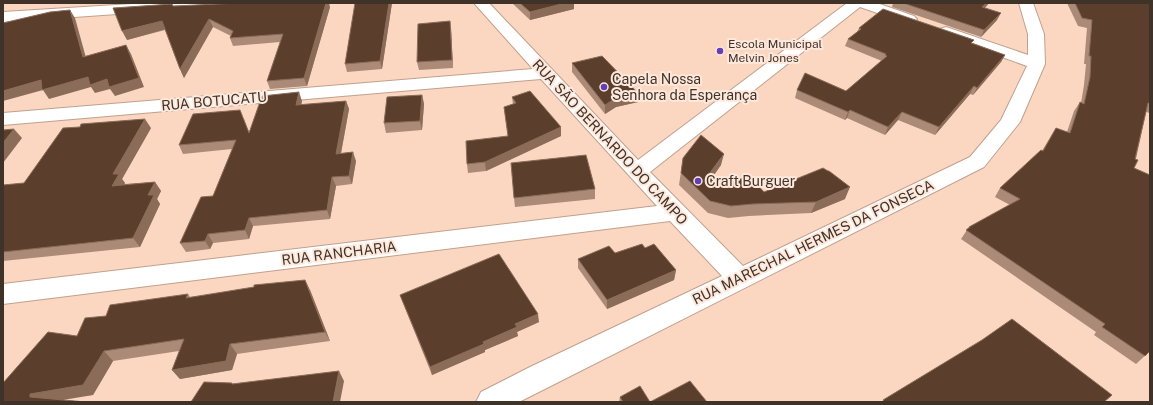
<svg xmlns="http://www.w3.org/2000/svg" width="1153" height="405" viewBox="0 0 1153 405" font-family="'Public Sans',sans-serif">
	<rect width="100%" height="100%" fill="#fbd7c2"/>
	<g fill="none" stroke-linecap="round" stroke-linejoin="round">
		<g stroke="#c1a08c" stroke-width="2">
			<g id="minor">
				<polygon points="148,3 224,3 222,6 217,7 3,22 3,12"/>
				<polygon points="474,3 489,3 638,160 847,3 877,3 914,16 917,19 914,22 909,24 860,7 650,172 743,266 970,157 1001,120 1027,66 940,35 938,32 940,29 946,27 952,29 1028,55 1028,34 1019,3 1033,3 1044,34 1045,64 1020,122 984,167 519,402 476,402 481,392 530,367 722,276 670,221 3,304 3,284 657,206 541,79 3,125 3,113 533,69"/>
			</g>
		</g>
		<use href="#minor" fill="#fff" fill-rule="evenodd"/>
	</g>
	<g fill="#ab8a77">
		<polygon points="113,3 131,3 113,4"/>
		<polygon points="392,3 382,69 347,72 345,64"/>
		<polygon points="512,3 574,3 574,9 530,20"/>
		<polygon points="893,3 989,3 985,8 997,20 981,37 892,7"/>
		<polygon points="1067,3 1150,3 1150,113 1146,112 1134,168 1150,351 1136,364 1094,335 1096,332 961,239 969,227 1010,205 995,197 1000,188 1042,151 1056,128 1067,132 1074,111 1080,102 1081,103 1084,85 1086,64 1084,64 1087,28 1078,26"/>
		<polygon points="173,6 330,7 307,86 270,89 267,81 280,42 233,46 230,38 231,36 213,27 184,78 180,69 165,30 127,40"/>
		<polygon points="451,28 453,68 419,70 417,62"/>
		<polygon points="859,28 973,43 1005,55 1001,62 973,95 970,94 935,135 898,120 885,135 847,118 845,120 795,98 797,90 846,91 882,61 845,46 848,39 857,32"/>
		<polygon points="572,63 638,102 616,107 605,114 572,72"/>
		<polygon points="422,95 424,104 422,130 386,133 384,123"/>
		<polygon points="512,97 561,136 486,171 468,173 467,164 508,136 504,107 513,104"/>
		<polygon points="302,101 301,105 346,101 349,109 341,154 356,161 352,184 336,186 330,219 253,226 249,239 213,243 210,249 186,252 180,243 213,196 232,149 183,154 179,145 244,119 249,132"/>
		<polygon points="151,128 122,179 125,183 124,184 155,182 161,191 157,199 160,204 140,247 3,261 3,185 24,183"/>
		<polygon points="683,158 721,165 712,178 764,192 845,199 811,213 749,216 728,218 708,213 679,185"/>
		<polygon points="595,189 595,199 515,207 514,198"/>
		<polygon points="615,253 676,270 674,280 607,309 578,268 578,259"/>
		<polygon points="310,290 330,341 237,354 232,370 180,379 172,370 179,351 113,361 93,395 3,402 77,336 106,316 188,294 190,297"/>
		<polygon points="400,295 539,322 517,332 518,336 485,350 485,352 432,375 403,303"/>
		<polygon points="620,397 650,402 619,402"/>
	</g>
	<g fill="#8b6c59">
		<polygon points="326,3 329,3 330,7 307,86 304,78"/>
		<polygon points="389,3 392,3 382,69 380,61"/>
		<polygon points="565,3 574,3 574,9 530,20 530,12"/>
		<polygon points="986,3 989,3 979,14 982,7"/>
		<polygon points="70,10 75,18 88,65 83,57"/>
		<polygon points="1001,13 997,20 981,37 984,30"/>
		<polygon points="209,19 213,27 184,78 180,69"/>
		<polygon points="162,21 166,29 127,40 122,31"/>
		<polygon points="450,21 451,28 453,68 452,60"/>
		<polygon points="126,45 131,54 144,87 115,96 110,89 95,93 91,87 49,99 43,90 3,101 3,91 41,80 88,77"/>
		<polygon points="1005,55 1001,62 973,95 977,88"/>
		<polygon points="974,86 970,94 935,135 939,127"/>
		<polygon points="299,92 302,101 299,114 296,105"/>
		<polygon points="638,93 638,102 616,107 605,114 605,105 616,98"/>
		<polygon points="422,95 424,104 422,130 420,121"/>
		<polygon points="346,101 349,109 339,163 336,154"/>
		<polygon points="850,110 847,118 845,120 848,112"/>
		<polygon points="902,112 898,120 885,135 888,127"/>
		<polygon points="145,119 151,128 122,179 125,183 118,195 112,186 113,174"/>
		<polygon points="561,127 561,136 486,171 485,162"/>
		<polygon points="14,129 22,138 3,163 3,143"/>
		<polygon points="353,152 356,161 352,184 349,176"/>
		<polygon points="724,154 721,165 704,189 706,178"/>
		<polygon points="332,177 336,186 330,219 327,210"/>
		<polygon points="155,182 161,191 157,199 160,204 140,247 133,238 148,195"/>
		<polygon points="850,187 845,199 811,213 816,202"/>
		<polygon points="249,218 253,226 249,239 245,230"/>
		<polygon points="208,234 213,243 210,249 205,241"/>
		<polygon points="676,270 674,280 607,309 607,300"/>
		<polygon points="305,280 310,290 330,341 325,332"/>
		<polygon points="538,314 539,322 517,332 518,336 485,350 485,352 432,375 430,367 483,342 515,324"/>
		<polygon points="230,344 237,354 232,370 180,379 172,370"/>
		<polygon points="104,351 113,361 93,395 51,402 30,397 30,394"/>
		<polygon points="339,371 344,381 340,402 333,402"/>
	</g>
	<g fill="#5b3e2c" stroke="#8b6c59">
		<polygon points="240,3 326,3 304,78 267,81 283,34 230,38 233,31 209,19 180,69 162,21 122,31 113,8 172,4 173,6"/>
		<polygon points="355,3 389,3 380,61 345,64"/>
		<polygon points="520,3 565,3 530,12"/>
		<polygon points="903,3 986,3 982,7 1001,13 984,30"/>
		<polygon points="1075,3 1150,3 1150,103 1148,103 1135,159 1138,160 1134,168 1150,175 1150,351 1145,356 1102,327 1105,324 966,230 970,227 969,227 1020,199 1000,188 1041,150 1043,151 1056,128 1070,133 1080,102 1084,104 1090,77 1091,56 1089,56 1092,20 1082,18"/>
		<polygon points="883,9 974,40 971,43 1005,55 977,88 974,86 939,127 902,112 888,127 850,110 848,112 797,90 805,73 846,91 887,56 885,55 886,54 848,39 861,29 859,28"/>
		<polygon points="70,10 83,57 126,45 139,78 109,87 107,79 90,85 88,77 42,90 41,80 3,91 3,23 50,12"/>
		<polygon points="450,21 452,60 417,62 418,24"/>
		<polygon points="602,56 638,93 616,98 605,105 572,63"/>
		<polygon points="530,91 561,127 485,162 467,164 466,141 508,136 504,107 516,103 512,97"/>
		<polygon points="299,92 296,105 346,101 336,154 353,152 349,176 332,177 327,210 249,218 245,230 208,234 205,241 180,243 201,197 213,196 236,140 179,145 193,114 240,110 249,133 262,96"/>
		<polygon points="422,95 420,121 384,123 387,97"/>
		<polygon points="145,119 113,174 119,174 112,186 155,182 148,195 154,195 133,238 3,252 3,185 24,183 63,128 80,127 81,124"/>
		<polygon points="14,129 3,143 3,130"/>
		<polygon points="701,135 724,154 706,178 752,179 764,192 823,168 828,171 829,171 850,187 816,202 753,204 731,206 710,201 681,173 683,158"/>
		<polygon points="586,155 595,189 514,198 511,163"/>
		<polygon points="642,244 645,248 654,244 676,270 607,300 578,259 609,246 615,253"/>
		<polygon points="499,254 538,314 515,324 517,327 483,342 484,344 430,367 400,295"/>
		<polygon points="305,280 325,332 230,344 226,361 172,370 184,339 104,351 83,385 30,394 30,397 86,402 3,402 3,383 48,332 77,336 85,318 106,316 110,305 188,294 186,298 254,287 254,285"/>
		<polygon points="1012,319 1112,395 1104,402 884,402 883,400 982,340"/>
		<polygon points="339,371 333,402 191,402 204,382 232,383 232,384"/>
		<polygon points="690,381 707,402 650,402"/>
		<polygon points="640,386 650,402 623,402 620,397"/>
	</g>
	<g fill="#6040b8" stroke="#fee8db" stroke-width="1.5">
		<circle cx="720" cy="51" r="4"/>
		<circle cx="604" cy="87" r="4"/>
		<circle cx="698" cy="181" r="4"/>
	</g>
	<g text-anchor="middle" stroke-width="4" stroke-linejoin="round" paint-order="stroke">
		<g font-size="12" fill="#3f3229" stroke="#fee8db" text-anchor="start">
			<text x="728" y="48">Escola Municipal<tspan x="728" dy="14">Melvin Jones</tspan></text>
		</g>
		<g font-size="14" fill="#3f3229" stroke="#fee8db" text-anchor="start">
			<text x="612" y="84">Capela Nossa<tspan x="612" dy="16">Senhora da Esperança</tspan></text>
			<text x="706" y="186">Craft Burguer</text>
		</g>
		<g font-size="14" fill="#3f3229" stroke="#fee8db">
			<text transform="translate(214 101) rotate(-5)" y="5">RUA BOTUCATU</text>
			<text transform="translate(610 142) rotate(47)" y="5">RUA SÃO BERNARDO DO CAMPO</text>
			<text transform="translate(813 242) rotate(-26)" y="5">RUA MARECHAL HERMES DA FONSECA</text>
			<text transform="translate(339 253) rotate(-7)" y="5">RUA RANCHARIA</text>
		</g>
	</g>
	<rect width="1153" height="405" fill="none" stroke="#3f3229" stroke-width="8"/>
</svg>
